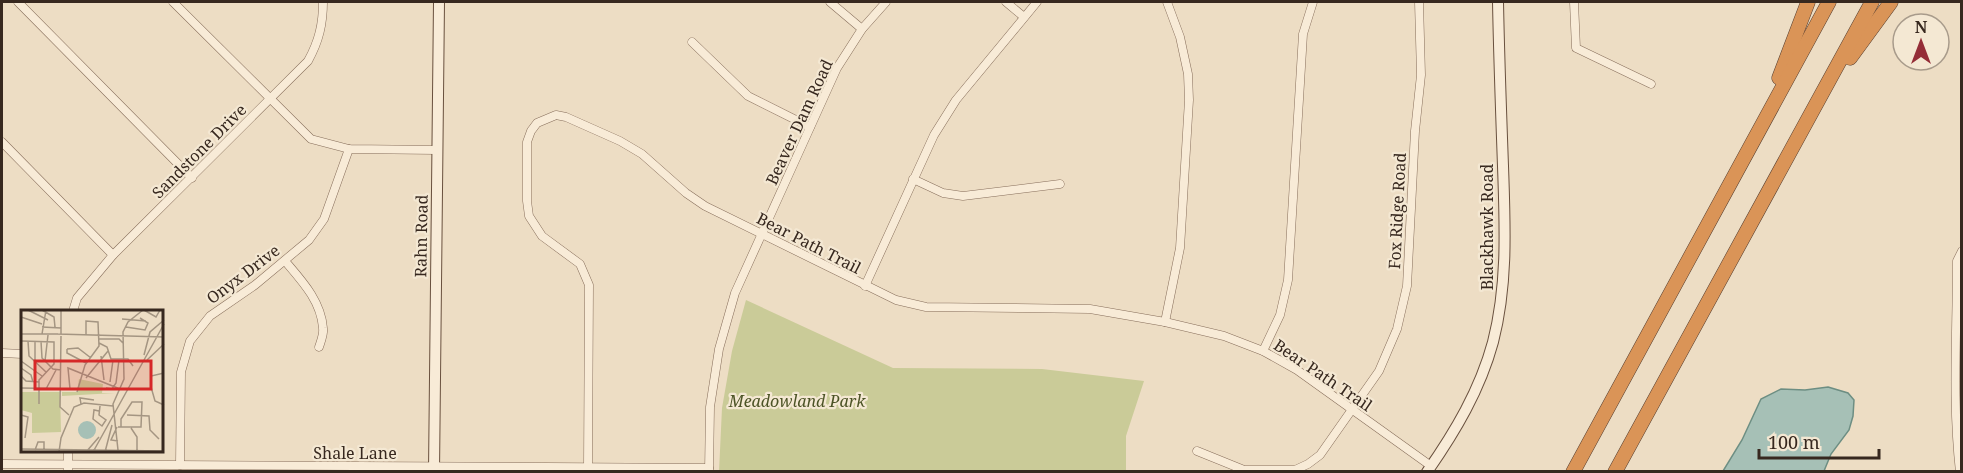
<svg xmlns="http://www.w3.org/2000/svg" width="1963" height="473" viewBox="0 0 1963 473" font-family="'Noto Serif',serif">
	<rect width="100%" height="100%" fill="#edddc4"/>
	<polygon fill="#cacb98" points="746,300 893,368 1042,369 1144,381 1126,436 1126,471 719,472 722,408 732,351"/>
	<polygon fill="#a6c0b6" stroke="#6d8e83" stroke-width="1.5" points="1828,387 1848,393 1854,400 1853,416 1849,430 1831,454 1824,471 1723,471 1742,440 1761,399 1781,389 1805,390"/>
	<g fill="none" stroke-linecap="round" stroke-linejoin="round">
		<g stroke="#876e5b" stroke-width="9">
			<g id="street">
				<polyline points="18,2 192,178"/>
				<polyline points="173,2 311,139 349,149 437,150"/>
				<polyline points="830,2 862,29"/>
				<polyline points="1006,2 1024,17"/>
				<polyline points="1574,2 1576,48 1651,84"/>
				<polyline points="692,42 748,96 810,127"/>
				<polyline points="2,142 113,255"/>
				<polyline points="913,179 943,193 963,196 1060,184"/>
				<path d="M285,261C302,281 321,301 323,328C324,334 321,341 319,347"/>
				<polyline points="865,286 934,135 956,100 1037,2"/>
				<path d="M73,311L77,298L113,255L308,61C319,41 323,24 323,2"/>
				<polyline points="1165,322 1180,248 1189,100 1188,74 1180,37 1167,2"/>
				<polyline points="1263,351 1280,315 1288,280 1303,34 1313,2"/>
				<polyline points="2,353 22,354"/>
				<polyline points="1197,451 1244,470 1295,470 1308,464 1320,455 1379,371 1397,329 1407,286 1415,131 1421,75 1419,2"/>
				<polyline points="2,464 709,468"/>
				<polyline points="180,465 181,372 190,341 210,316 255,285 309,240 324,219 349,149"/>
				<polyline points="588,468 589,285 580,264 542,236 529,216 527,201 527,142 531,131 537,123 556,115 566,117 620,141 642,154 686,193 705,206 896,300 926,307 1090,309 1165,322 1224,336 1263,351 1297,370 1431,466"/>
				<polyline points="68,472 68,450"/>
				<polyline points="709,472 710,407 719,349 735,293 837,68 862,29 886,2"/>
				<path d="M1960,472C1952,402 1957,331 1957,261L1962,251"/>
			</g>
		</g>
		<g stroke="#69503e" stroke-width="12">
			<g id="secondary">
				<polyline points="434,472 439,2"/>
				<path d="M1427,472C1455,432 1480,390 1493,342C1508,284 1505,225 1503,166C1501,111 1499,56 1498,2"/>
			</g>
		</g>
		<g stroke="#553d2f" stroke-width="15">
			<g id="highway">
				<polyline points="1850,58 1891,2"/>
				<polyline points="1779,78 1808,2"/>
				<polyline points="1573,472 1829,2"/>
				<polyline points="1615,472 1872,2"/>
			</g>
		</g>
		<use href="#street" stroke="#f8ebd7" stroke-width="8"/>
		<use href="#secondary" stroke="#f8ebd7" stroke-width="10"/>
		<use href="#highway" stroke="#da9457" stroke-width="14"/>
	</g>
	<g text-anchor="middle" stroke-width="4.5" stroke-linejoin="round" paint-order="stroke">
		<g font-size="16" fill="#37281f" stroke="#f4e8d3">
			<text transform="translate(799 122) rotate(-65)" y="6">Beaver Dam Road</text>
			<text transform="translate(199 151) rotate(-45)" y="6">Sandstone Drive</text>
			<text transform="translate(1397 211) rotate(-87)" y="6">Fox Ridge Road</text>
			<text transform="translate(1487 227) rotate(-90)" y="6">Blackhawk Road</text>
			<text transform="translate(421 236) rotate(-89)" y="6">Rahn Road</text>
			<text transform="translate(809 243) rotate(27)" y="6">Bear Path Trail</text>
			<text transform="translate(243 274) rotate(-37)" y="6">Onyx Drive</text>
			<text transform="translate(1323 375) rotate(34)" y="6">Bear Path Trail</text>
			<text x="355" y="459">Shale Lane</text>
		</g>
		<g font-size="16" font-style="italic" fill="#4c5326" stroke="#f4e8d3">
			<text x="797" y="407">Meadowland Park</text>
		</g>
	</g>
	<g transform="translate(21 310)">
		<rect width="142" height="142" fill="#edddc4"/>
		<path d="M58,69L82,74L81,83H94L41,86V82H56ZM0,82H39L40,122L11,123V103L0,100Z" fill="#cacb98"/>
		<path d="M57 120a9 9 0 1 1 18 0a9 9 0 1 1-18 0Z" fill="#a6c0b6"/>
		<path fill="none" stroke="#a49582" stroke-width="1.5" d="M7,0L27,10M21,0L33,7L34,17M40,0V24M123,0L135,7L139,0M0,5V39M0,7L21,14M101,9L125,11M21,17L40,18M105,17L124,20L127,13L119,8M0,24H37M21,24L25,0M36,24L143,27M40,26L39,97L48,105M78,29H98L102,33M1,31L33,32V54L18,70V94M7,31L8,46L25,62M20,31L21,48L32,59L40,60M78,33L86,37L90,49H107L112,56M46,39L57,38L70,48M46,39V43L65,53M123,45L129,22L143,10M80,46L83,70M14,50V31M126,50L143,34M0,51L21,66M24,51L27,25M0,58L10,65L12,72M143,63L130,66V77L134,91L143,95M0,66L5,71L18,72M65,68L87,41M89,72L92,50M0,78L56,79M85,78L91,79L95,73L98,50M25,79L35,60M49,79L47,58L99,79M56,82L64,55L78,36L77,12L65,11V25M60,94L59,88L73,90M78,101L73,100L72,109L81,116L85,110L78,105L79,96M0,105L7,107L4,128M106,105L128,106L129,120L138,129M96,117L90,130L97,131M97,117H120L121,92H111L100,109V117M110,118L116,127V141M0,139L143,141M14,140L17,132H23V139M97,140L92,94L103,69L102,22L107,12L122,0M38,142L40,128L53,97L63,93L92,96M65,142L78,127M72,142L143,14M84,142L91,115"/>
		<path fill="#d62828" fill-opacity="0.15" stroke="#d62828" stroke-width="3" d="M14,51H130V79H14Z"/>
		<rect width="142" height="142" fill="none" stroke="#37281f" stroke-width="3"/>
	</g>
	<rect width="1963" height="473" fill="none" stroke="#37281f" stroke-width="6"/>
	<g transform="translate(1921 42)"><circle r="28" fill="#f4e8d3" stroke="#a89b8b" stroke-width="1.5"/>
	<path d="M0-4.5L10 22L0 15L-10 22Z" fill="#942d37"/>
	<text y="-9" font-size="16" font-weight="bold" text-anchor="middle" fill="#37281f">N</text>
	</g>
	<path d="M1759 449v9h120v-9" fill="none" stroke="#37281f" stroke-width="3"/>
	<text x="1768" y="449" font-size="18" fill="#37281f" stroke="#f4e8d3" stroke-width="4.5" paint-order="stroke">100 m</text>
</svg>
